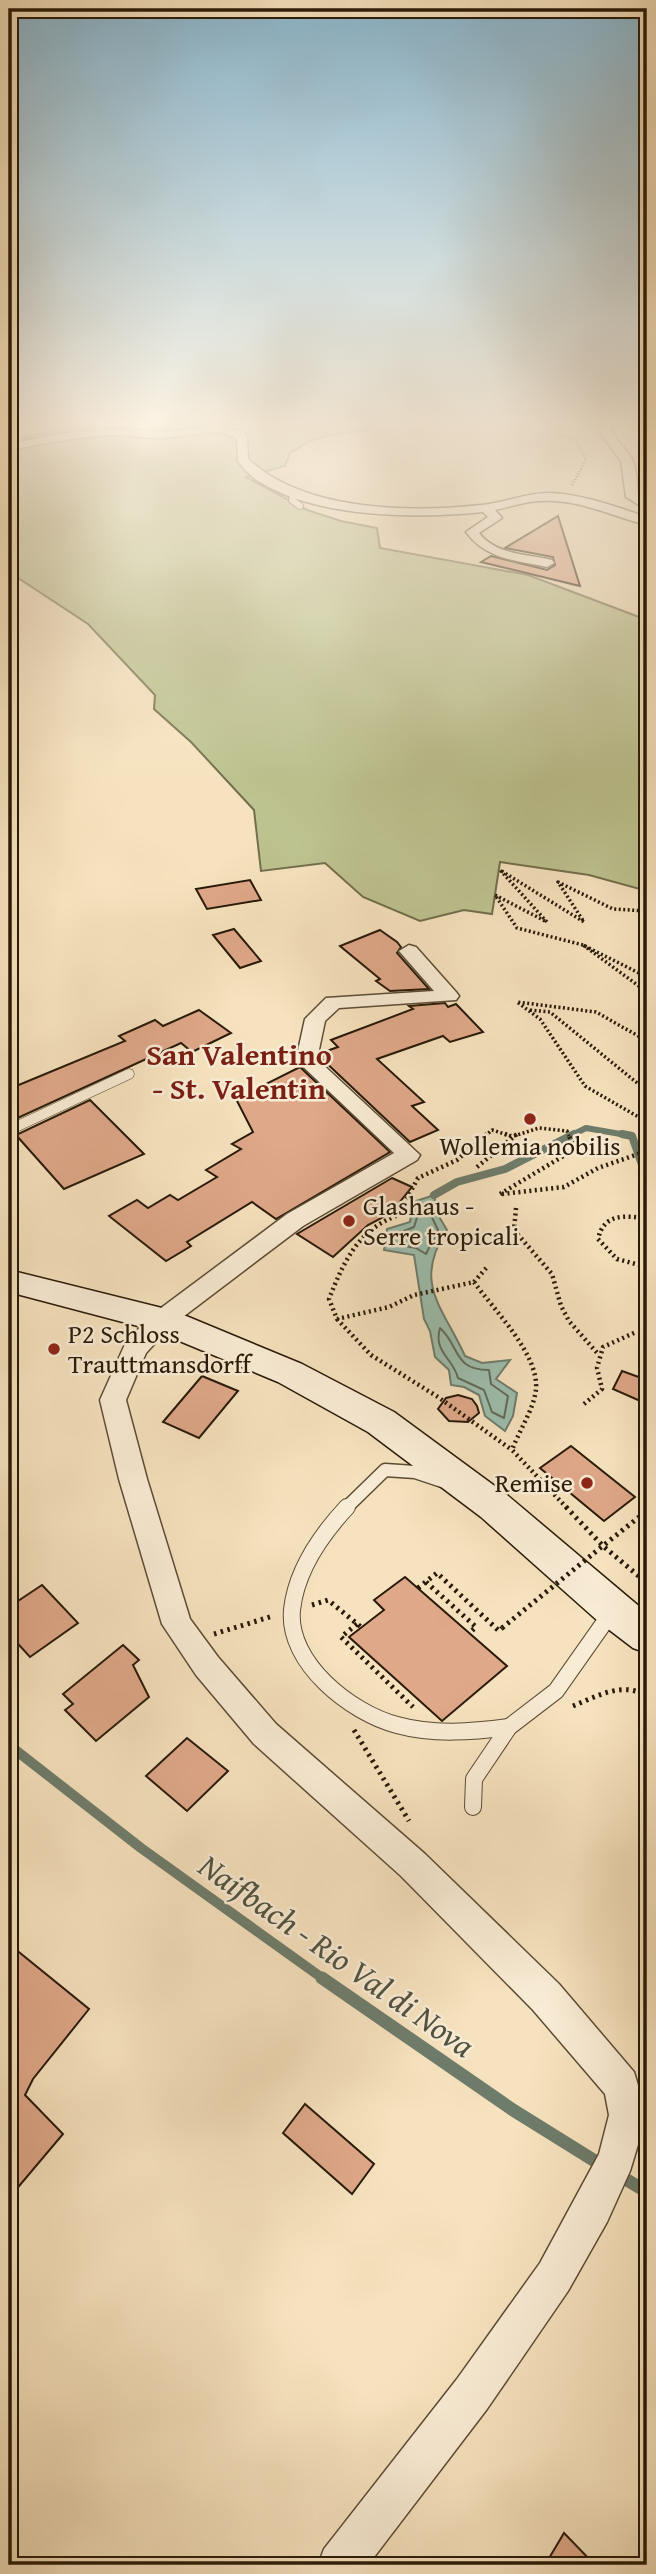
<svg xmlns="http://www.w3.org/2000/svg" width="656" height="2574" viewBox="0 0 656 2574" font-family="'Gentium Book Plus',serif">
	<rect width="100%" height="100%" fill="#f6e2be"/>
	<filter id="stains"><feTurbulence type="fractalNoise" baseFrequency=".00286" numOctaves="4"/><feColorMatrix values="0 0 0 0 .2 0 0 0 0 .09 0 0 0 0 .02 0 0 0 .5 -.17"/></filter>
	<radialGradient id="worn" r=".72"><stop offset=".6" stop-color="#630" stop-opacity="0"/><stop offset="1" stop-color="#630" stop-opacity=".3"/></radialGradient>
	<polygon fill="#bdc390" stroke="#726e4c" stroke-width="2" points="92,422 371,422 371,429 327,436 310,441 290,453 285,466 246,477 307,510 341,521 377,528 380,548 528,575 647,620 647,891 589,875 500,862 492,914 464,910 420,921 363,897 325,863 261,871 254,810 191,742 154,709 155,695 88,624 9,572 9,441"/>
	<path fill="#9dbeae" stroke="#6e7c6b" stroke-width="2" d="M434,1195L438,1215L447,1230C412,1283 443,1307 465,1356L482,1363L510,1360L496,1379L517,1393L513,1416L505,1431L485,1416L479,1395L464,1387L451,1385L449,1370L435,1357L430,1331L424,1319L414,1255L384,1250L387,1229L410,1222L413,1202Z"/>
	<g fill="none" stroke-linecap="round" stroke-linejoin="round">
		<g stroke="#626c5a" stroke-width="2">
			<polygon points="426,1205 438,1230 426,1254 416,1248 394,1244 394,1235 414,1227 420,1208"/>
			<path d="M440,1328C460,1346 453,1370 489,1370L491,1384L508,1396L504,1418L492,1412L484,1390L458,1378C453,1358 433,1352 440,1328Z"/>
		</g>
		<polyline stroke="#6e7c6b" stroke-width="6" points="570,1136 586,1128 632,1136"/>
		<g stroke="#6e7c6b" stroke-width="8">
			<polyline points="622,1134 632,1136 647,1179"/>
			<polyline points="434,1195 457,1182 505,1169 574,1134"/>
		</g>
		<polyline stroke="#6e7c6b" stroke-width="10" points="9,1745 141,1848 325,1980"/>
		<g stroke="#6e7c6b" stroke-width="13">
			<polyline points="322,1978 513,2110 603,2166"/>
			<polyline points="617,2174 647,2192"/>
		</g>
	</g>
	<g fill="#dfa889" stroke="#281a07" stroke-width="2">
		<polygon points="558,516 580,586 481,562 491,556 547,570 555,565 553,557 505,548"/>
		<polygon points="250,880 261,900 207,909 196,889"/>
		<polygon points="234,929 261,961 240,968 213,935"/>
		<polygon points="380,930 397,942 401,947 397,953 429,989 390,991 376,981 380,979 340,946"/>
		<polygon points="445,1003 448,1007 456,1004 483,1032 450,1042 443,1036 377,1059 424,1102 412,1106 438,1130 410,1142 320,1057 326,1054 324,1052 338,1047 331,1040 413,1009 409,1006"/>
		<polygon points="199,1010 231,1033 192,1052 181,1043 9,1122 9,1089 125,1041 119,1036 155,1020 163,1026"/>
		<polygon points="300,1067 390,1152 276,1219 252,1202 187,1242 191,1246 166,1261 109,1216 137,1200 148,1208 170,1195 178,1200 217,1177 206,1170 241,1149 232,1144 253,1132 236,1099"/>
		<polygon points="90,1100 144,1154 64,1189 16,1135"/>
		<polygon points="392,1178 412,1187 391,1213 368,1225 333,1257 297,1234"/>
		<polygon points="622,1371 647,1380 647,1404 613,1389"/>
		<polygon points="202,1376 238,1391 199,1438 163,1422"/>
		<polygon points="458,1395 472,1399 477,1406 479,1413 468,1422 449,1421 438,1409 446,1398"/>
		<polygon points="571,1446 635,1497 604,1521 540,1468"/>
		<polygon points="405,1577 507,1666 442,1721 349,1637 384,1610 374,1600"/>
		<polygon points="42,1585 78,1623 30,1657 9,1634 9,1607"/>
		<polygon points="123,1645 139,1660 133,1665 149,1697 96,1741 65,1710 73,1704 63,1694"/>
		<polygon points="187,1738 228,1771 187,1811 146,1776"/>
		<polygon points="9,1944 89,2009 33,2079 25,2095 63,2134 9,2198"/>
		<polygon points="305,2104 374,2164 352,2194 283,2133"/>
		<polygon points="564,2533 595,2565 545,2565"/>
	</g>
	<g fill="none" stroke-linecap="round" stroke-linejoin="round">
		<g stroke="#5c4c35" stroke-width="8">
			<polyline id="service-far3" points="294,493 292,500 300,506"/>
		</g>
		<g stroke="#5c4c35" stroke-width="11">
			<polyline id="service-far2" points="9,1130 129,1074"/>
		</g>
		<g stroke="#5c4c35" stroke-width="15">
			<polyline id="service-far1" points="345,1509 385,1470 415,1472 442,1481"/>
		</g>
		<g stroke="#5c4c35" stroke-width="18">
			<g id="service">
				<path d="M347,1507C321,1535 296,1571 292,1610C287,1663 351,1713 397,1725C433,1735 472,1732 509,1727"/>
				<polyline points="473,1807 474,1779 509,1727 556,1691 611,1613"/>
			</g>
		</g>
		<g stroke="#5c4c35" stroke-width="3">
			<g id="minor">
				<path d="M601,422H611C610,440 627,446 633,461C637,472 637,484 638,495L647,501V510L626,497L621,461L601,434Z"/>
				<path d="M215,426L242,431L247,436L248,459C303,511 409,513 481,505C504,503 526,493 549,493C583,494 616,507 647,517V525C611,516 577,498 539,501C524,502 509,507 495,510L502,518L479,533C496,555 527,554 552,560L554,563L547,567C517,561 485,559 466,532L488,517L483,512C415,519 316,518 258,481C250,476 244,468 238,462L237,439C219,425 185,437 164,438C148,439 131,435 115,435C79,436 44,444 9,450V444L59,434L115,429L162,432Z"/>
				<polygon points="409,945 416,947 456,992 459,996 456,1000 339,1008 325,1021 317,1059 420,1155 417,1160 303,1226 171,1326 146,1353 126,1400 147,1479 190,1619 218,1657 276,1724 425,1854 559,1984 634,2072 647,2115 630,2171 607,2222 568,2291 487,2409 368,2565 318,2565 324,2549 457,2379 540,2263 599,2154 609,2115 605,2094 533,2010 401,1876 254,1744 196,1675 162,1624 119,1479 100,1400 126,1342 153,1314 287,1214 394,1153 296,1060 305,1019 326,998 434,991 399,951"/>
			</g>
		</g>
		<g stroke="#281a07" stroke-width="3">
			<polygon id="secondary" points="9,1270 174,1311 302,1364 394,1412 507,1495 647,1613 647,1653 633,1648 599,1622 481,1517 368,1432 278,1382 153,1330 9,1292"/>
		</g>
		<polyline stroke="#281a07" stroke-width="2.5" stroke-dasharray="1 2" stroke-linecap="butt" points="572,485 586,460 575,439 561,434 562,430 574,422"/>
		<g stroke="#281a07" stroke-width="3.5" stroke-dasharray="2 2.5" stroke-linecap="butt">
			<polyline points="583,945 517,928 495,895 547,922 500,870 584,922 558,882 613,909 647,911"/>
			<polyline points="647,977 583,945 647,992"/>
			<polyline points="530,1010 550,1012 647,1091"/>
			<polyline points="647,1041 596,1012 517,1002 540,1019 585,1086 647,1122"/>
			<polyline points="485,1136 492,1130 511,1136"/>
			<polyline points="514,1136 539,1128 567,1131 569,1136"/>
		</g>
		<g stroke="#281a07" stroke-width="4.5" stroke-dasharray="2 3.5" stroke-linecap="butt">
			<path d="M487,1134L457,1160L418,1178L398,1215C358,1230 344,1261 329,1299L337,1319L389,1307L414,1295L474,1282C493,1309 539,1354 536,1389C534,1409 519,1431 512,1450L568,1509"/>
			<polyline points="505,1134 511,1136"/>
			<polyline points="477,1167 517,1134"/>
			<polyline points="500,1194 575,1149 568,1134"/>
			<polyline points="502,1194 564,1187 598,1168 647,1151"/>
			<polyline points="516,1208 514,1230 552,1274 561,1306 569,1321 599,1355"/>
			<path d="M647,1219C625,1215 604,1213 598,1239L617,1259L647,1267"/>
			<polyline points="474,1282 488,1266"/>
			<polyline points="337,1319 371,1355 438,1397 512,1450"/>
			<polyline points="584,1404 602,1389 597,1368 603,1347 636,1332"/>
		</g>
		<g stroke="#281a07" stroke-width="5" stroke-dasharray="2.5 4.5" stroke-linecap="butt">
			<polyline points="566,1507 603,1546 647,1583"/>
			<polyline points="594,1553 639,1517"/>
			<polyline points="426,1582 476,1627 469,1633"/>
			<polyline points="418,1588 437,1573 499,1631 502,1628"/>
			<polyline points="312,1605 328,1600 361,1627"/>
			<polyline points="357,1624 341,1637 413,1707"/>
			<polyline points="214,1634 273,1616"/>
			<path d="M573,1706C597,1696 623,1681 647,1696"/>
			<polyline points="354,1730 409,1821"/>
		</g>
		<use href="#service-far3" stroke="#f9ecd5" stroke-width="6"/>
		<use href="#service-far2" stroke="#f9ecd5" stroke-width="10"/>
		<use href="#service-far1" stroke="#f9ecd5" stroke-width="12"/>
		<use href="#service" stroke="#f9ecd5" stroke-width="16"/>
		<use href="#minor" fill="#f9ecd5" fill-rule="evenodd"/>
		<use href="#secondary" fill="#f9ecd5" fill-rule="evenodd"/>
		<polyline stroke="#281a07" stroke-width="5" stroke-dasharray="2.5 4.5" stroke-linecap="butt" points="502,1628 594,1553"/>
	</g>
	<linearGradient id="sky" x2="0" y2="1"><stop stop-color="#8ab8d1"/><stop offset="0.54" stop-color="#fbf2e2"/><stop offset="1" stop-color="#fbf2e2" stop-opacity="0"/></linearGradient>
	<rect width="656" height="782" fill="url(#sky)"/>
	<g fill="#8f2418" stroke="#f9ecd5" stroke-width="2.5">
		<circle cx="530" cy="1119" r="7"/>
		<circle cx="349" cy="1221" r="7"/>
		<circle cx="54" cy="1349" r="7"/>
		<circle cx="587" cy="1483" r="7"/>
	</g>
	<g text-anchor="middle" stroke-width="5" stroke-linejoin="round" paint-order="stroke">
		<g font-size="26" fill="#281a07" stroke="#f9ecd5" text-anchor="start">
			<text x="530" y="1155" text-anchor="middle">Wollemia nobilis</text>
			<text x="363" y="1215">Glashaus -<tspan x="363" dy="30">Serre tropicali</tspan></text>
			<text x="68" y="1343">P2 Schloss<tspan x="68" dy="30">Trauttmansdorff</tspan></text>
			<text x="573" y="1492" text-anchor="end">Remise</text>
		</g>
		<g font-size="30" font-weight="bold" fill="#7a1f14" stroke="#f9ecd5">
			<text x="239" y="1065">San Valentino<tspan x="239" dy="34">- St. Valentin</tspan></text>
		</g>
		<g font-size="33" font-style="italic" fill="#515341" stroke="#f9ecd5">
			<text transform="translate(337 1955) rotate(35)" y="12">Naifbach - Rio Val di Nova</text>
		</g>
	</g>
	<rect width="656" height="2574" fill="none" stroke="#f6e2be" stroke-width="35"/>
	<rect x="10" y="10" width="635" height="2553" fill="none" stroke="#281a07" stroke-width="3.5"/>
	<rect x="18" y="18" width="621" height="2539" fill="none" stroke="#281a07" stroke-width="2"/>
	<rect width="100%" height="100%" filter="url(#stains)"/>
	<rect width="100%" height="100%" fill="url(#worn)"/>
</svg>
